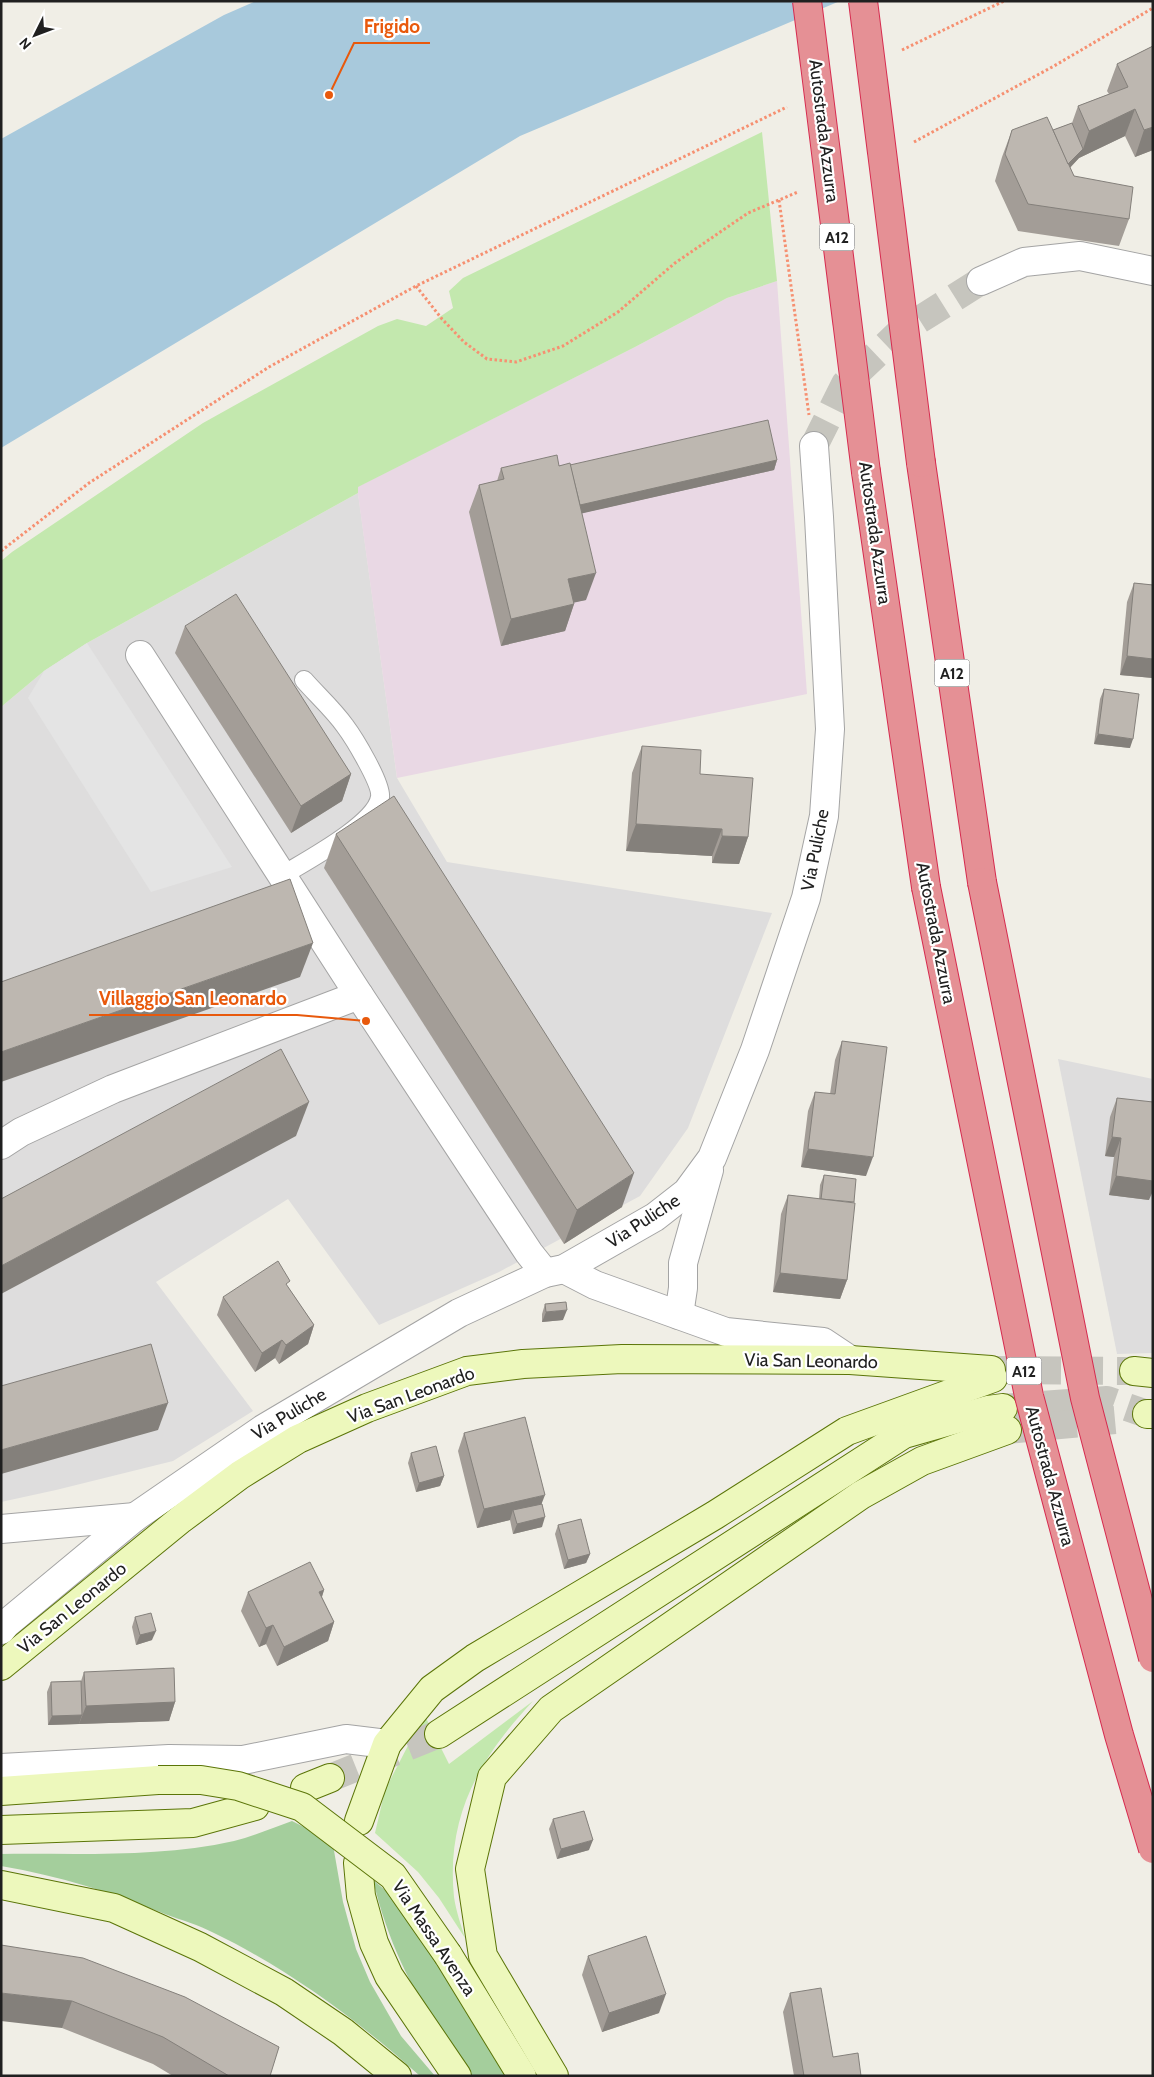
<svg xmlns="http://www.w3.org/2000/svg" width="1154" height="2077" viewBox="0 0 1154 2077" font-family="Cabin,sans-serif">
	<rect width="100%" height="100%" fill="#f0eee6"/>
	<g fill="#dedddd">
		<polygon points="358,493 397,778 447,862 772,913 688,1128 640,1196 499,1272 379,1325 288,1199 156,1282 253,1411 173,1461 56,1490 1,1502 1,707 44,671 87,643"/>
		<polygon points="1058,1059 1153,1079 1153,1353 1117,1354"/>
	</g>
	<polygon fill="#e9d8e4" points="777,281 807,694 397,778 357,487 635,347 727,298"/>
	<g fill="#c3e8ae">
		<polygon points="762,132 777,281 727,298 635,347 358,487 358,493 87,643 44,671 1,707 1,561 12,552 203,423 378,326 397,319 426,326 453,308 449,291 463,278"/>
		<path d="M533,1701C479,1759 446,1816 454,1897C456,1911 461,1925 465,1938L439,1898L418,1872L375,1833L385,1790L414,1734L426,1718L449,1764Z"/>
	</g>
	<g fill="#a4ce9c">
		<path d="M292,1821L318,1834L333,1845L343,1902L356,1949L370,1982L401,2036L435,2076H420C360,2022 287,1968 214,1933C199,1925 181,1920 165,1914C110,1892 60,1876 1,1866V1854C78,1853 158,1858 234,1841C253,1836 273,1828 292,1821Z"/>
		<path d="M373,1880L397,1900L417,1928L441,1970L508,2076H472C424,2012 392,1959 373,1880Z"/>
	</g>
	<polygon fill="#e4e4e4" points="87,643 232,867 151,892 28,698 44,671"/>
	<polygon fill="#a8c9dc" points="256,1 840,1 520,136 1,448 1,139 224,15"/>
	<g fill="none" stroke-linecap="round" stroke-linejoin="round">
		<polyline stroke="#c6c5be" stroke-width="28" stroke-dasharray="28 14" stroke-linecap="butt" points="814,446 845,384 900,332 981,281"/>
		<g stroke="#c6c5be" stroke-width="28" stroke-dasharray="28 14" stroke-linecap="butt">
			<polyline points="991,1370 1134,1371"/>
			<polyline points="1003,1408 1107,1400 1147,1414"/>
			<polyline points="1007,1430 1115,1420"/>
			<polyline points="330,1778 439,1734"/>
		</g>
		<g stroke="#a4a4a4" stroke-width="20">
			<path id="service" d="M283,875C306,861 376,824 380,797C382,784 354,738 345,726C333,709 317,695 304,680"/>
		</g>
		<g stroke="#a4a4a4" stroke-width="30">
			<g id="minor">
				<polyline points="981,281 1024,262 1080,256 1153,271"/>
				<polyline points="140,655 359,995"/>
				<polyline points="1,1145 21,1132 113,1089 359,995 529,1253 545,1273"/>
				<polyline points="564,1269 595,1285 726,1332 823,1342 850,1360"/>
				<polyline points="679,1315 683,1288 683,1263 709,1170"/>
				<polyline points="1,1529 135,1517"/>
				<polyline points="1,1630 6,1624 135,1517 263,1429 459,1313 545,1273 564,1269 655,1217 687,1192 712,1158 755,1050 806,898 824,816 830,729 819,517 814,446"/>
				<polyline points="1,1768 169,1759 243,1760 346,1739 387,1744"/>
			</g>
		</g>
		<g stroke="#5b7508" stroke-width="30">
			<g id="secondary">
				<polyline points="1134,1371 1153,1373"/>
				<polyline points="1147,1414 1153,1414"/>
				<polyline points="1,1666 181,1519 240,1475 298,1439 367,1408 467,1371 523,1364 622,1359 850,1360 991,1370"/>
				<polyline points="439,1734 904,1434 988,1410 1003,1408"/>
				<polyline points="305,1788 330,1778"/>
				<polyline points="1,1791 158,1780"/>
				<polyline points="359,1821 387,1744 432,1689 475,1658 715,1515 847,1431 993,1378"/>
				<polyline points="1,1830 193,1823 255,1806"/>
				<polyline points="358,1863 361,1896 374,1943 389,1976 457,2076"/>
				<polyline points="1,1885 114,1908 200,1947 284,1992 343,2032 397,2076"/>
				<polyline points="448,1955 522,2076"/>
				<polyline points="554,2076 483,1956 470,1869 492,1777 551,1709 861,1495 922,1461 1007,1430"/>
			</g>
		</g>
		<g stroke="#d62b4f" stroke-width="30">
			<g id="motorway">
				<polyline points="921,463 982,882"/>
				<polyline points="866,472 926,887"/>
			</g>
		</g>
		<g stroke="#f69071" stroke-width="3" stroke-dasharray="2.5 2.5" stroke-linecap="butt">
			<polyline points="902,50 1004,1"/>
			<polyline points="914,142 1054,66 1153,8"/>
			<polyline points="779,200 809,415"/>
			<polyline points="416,286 442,319 464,342 487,359 516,362 563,346 618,312 675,263 748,213 798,192"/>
			<polyline points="1,551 89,483 269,367 416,286 787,107"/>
		</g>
		<use href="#service" stroke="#fff" stroke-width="18"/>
		<use href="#minor" stroke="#fff" stroke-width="28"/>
		<use href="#secondary" stroke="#edf8bc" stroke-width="28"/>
		<use href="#motorway" stroke="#e59095" stroke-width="28"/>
		<g stroke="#5b7508" stroke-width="30" stroke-linecap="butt">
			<polyline id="secondary-bridge" points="158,1780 201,1780 238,1786 302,1807 393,1876 448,1955"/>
		</g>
		<g stroke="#d62b4f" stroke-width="30" stroke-linecap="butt">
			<g id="motorway-bridge">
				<polyline points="807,1 866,472"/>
				<polyline points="863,1 921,463"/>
				<polyline points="982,882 1085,1398 1153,1658"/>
				<polyline points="926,887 1029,1396 1119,1735 1153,1849"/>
			</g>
		</g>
		<use href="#secondary-bridge" stroke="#edf8bc" stroke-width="28"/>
		<use href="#motorway-bridge" stroke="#e59095" stroke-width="28"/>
	</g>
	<g fill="#a39d97">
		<polygon points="1153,46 1153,150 1135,157 1125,136 1079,158 1070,168 1074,176 1129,219 1119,246 1018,231 995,181 1002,157 1012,130 1053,130 1072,123 1078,106 1109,94 1107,91 1117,64"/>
		<polygon points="777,460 774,470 582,513 586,600 574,602 574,604 565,631 501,646 469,512 479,485 497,481 501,468 570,465"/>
		<polygon points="1134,583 1153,585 1153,678 1120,675 1127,602"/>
		<polygon points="185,626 351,774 342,801 291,833 175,653"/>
		<polygon points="1104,689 1130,748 1094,744 1100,699"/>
		<polygon points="642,746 700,774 748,837 739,864 712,863 712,856 626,851 632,773"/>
		<polygon points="336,834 622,1207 564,1244 324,868"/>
		<polygon points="842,1041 866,1176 801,1167 808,1111 815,1092 830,1094 835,1060"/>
		<polygon points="1117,1098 1149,1200 1109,1195 1114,1157 1105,1156 1110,1117"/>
		<polygon points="824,1175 847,1280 840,1299 773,1292 781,1214 788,1195 819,1199 820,1185"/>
		<polygon points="288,1287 314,1325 308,1344 279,1364 275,1358 255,1372 217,1315 223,1297"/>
		<polygon points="545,1304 563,1320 542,1322 542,1314"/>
		<polygon points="464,1433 542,1504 542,1527 513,1534 510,1520 477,1528 458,1451"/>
		<polygon points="411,1453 444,1476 440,1486 416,1492 408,1463"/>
		<polygon points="558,1525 590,1554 586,1563 564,1569 555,1534"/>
		<polygon points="324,1590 322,1597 334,1622 328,1641 277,1666 266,1644 259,1647 241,1611 248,1592"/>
		<polygon points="135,1617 152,1640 136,1645 132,1627"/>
		<polygon points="84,1672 175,1702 169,1721 48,1725 47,1692 51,1682 81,1681"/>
		<polygon points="553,1819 589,1850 557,1859 549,1829"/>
		<polygon points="1,1945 270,2076 173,2076 153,2064 62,2028"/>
		<polygon points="588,1956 659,2013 602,2032 582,1975"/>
		<polygon points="790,1993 833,2057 861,2076 794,2076 783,2012"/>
	</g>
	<g fill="#84807b">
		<polygon points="1135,109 1125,136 1079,158 1055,183 1059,174 1083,149 1089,131"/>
		<polygon points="1153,127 1153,150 1135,157 1144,130"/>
		<polygon points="777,460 774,470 575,515 578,505"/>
		<polygon points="596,573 586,600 559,606 568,579"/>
		<polygon points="574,604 565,631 501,646 511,619"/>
		<polygon points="1127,656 1153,659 1153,678 1120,675"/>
		<polygon points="1098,734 1133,739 1130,748 1094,744"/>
		<polygon points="351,774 342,801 291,833 301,806"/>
		<polygon points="636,824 722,829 712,856 626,851"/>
		<polygon points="722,836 748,837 739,864 712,863"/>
		<polygon points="313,943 300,977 1,1082 1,1052"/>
		<polygon points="309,1102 296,1136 1,1294 1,1266"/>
		<polygon points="1112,1137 1121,1138 1114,1157 1105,1156"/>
		<polygon points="808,1149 873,1157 866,1176 801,1167"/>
		<polygon points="634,1173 622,1207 564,1244 577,1210"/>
		<polygon points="1116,1176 1153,1179 1153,1191 1149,1200 1109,1195"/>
		<polygon points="780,1273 847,1280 840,1299 773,1292"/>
		<polygon points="567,1310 563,1320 542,1322 546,1312"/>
		<polygon points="314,1325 308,1344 279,1364 286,1345"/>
		<polygon points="282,1340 275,1358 255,1372 262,1353"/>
		<polygon points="168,1403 158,1430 1,1474 1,1450"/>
		<polygon points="444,1476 440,1486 416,1492 419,1483"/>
		<polygon points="545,1495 538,1513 513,1510 510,1520 477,1528 484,1509"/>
		<polygon points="545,1517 542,1527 513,1534 517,1524"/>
		<polygon points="590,1554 586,1563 564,1569 568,1560"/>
		<polygon points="324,1590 318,1608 319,1592"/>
		<polygon points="334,1622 328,1641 277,1666 284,1647"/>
		<polygon points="273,1625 266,1644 259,1647 266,1628"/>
		<polygon points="156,1631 152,1640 136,1645 140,1635"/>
		<polygon points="175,1702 169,1721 79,1724 86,1706"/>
		<polygon points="82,1715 79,1724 48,1725 52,1716"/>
		<polygon points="593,1840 589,1850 557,1859 561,1849"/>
		<polygon points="1,1993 72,2001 62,2028 1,2021"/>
		<polygon points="666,1994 659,2013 602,2032 609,2013"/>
	</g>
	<g fill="#bdb7b0" stroke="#84807b">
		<polygon points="1153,46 1153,127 1144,130 1135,109 1089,131 1078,106 1128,87 1117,64"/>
		<polygon points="1047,117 1074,176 1133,187 1129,219 1028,204 1005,154 1012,130"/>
		<polygon points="1072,123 1083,149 1068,164 1053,130"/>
		<polygon points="768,420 777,460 580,505 570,465"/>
		<polygon points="557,455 559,466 570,463 596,573 568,579 574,604 511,619 479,485 504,479 501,468"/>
		<polygon points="1134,583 1153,585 1153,659 1127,656"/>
		<polygon points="236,594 351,774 301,806 185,626"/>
		<polygon points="1104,689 1139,694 1133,739 1098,734"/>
		<polygon points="642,746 701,750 700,774 753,778 748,837 722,836 722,829 636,824"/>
		<polygon points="394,796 634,1173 577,1210 336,834"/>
		<polygon points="290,879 313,943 1,1052 1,982"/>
		<polygon points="842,1041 887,1047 873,1157 808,1149 815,1092 835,1094"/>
		<polygon points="281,1049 309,1102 1,1266 1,1199"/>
		<polygon points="1117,1098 1153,1102 1153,1181 1116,1176 1121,1138 1112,1137"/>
		<polygon points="824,1175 856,1179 854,1202 821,1199"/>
		<polygon points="788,1195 855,1203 847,1280 780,1273"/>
		<polygon points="278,1261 290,1281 286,1284 314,1325 286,1345 282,1340 262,1353 223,1297"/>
		<polygon points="566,1302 567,1310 546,1312 545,1304"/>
		<polygon points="151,1344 168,1403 1,1450 1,1386"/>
		<polygon points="525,1417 545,1495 484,1509 464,1433"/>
		<polygon points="436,1446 444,1476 419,1483 411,1453"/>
		<polygon points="542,1504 545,1517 517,1524 513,1510"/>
		<polygon points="581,1519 590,1554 568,1560 558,1525"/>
		<polygon points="310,1562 324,1590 319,1592 334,1622 284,1647 273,1625 266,1628 248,1592"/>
		<polygon points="151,1613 156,1631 140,1635 135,1617"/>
		<polygon points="174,1668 175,1702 86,1706 84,1672"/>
		<polygon points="81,1681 82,1715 52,1716 51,1682"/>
		<polygon points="584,1811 593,1840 561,1849 553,1819"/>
		<polygon points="646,1936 666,1994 609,2013 588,1956"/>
		<polygon points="1,1945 83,1958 185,1997 279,2047 270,2076 229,2076 163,2037 72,2001 1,1993"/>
		<polygon points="821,1988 833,2057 858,2053 861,2076 804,2076 790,1993"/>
	</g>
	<g text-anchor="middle" stroke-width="4.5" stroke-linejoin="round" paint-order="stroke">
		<g fill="#fff" stroke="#636363" stroke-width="1">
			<rect x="819.5" y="223.5" width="35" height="27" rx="4"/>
			<rect x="934.5" y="659.5" width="35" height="27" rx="4"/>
			<rect x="1006.5" y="1357.5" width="35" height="27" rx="4"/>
		</g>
		<g font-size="16" font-weight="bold" fill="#202020">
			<text x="837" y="243">A12</text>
			<text x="952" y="679">A12</text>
			<text x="1024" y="1377">A12</text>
		</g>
		<g font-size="18" fill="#202020" stroke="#fff">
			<text transform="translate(824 131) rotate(83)" y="6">Autostrada Azzurra</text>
			<text transform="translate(875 533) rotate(82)" y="6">Autostrada Azzurra</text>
			<text transform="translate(815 850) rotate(-79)" y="6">Via Puliche</text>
			<text transform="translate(936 933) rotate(79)" y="6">Autostrada Azzurra</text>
			<text transform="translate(643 1221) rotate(-33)" y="6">Via Puliche</text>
			<text transform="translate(811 1361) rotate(1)" y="6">Via San Leonardo</text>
			<text transform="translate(411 1395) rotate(-20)" y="6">Via San Leonardo</text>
			<text transform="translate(289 1414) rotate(-31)" y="6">Via Puliche</text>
			<text transform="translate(1050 1476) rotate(75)" y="6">Autostrada Azzurra</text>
			<text transform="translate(72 1608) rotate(-39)" y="6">Via San Leonardo</text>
			<text transform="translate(434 1938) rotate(56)" y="6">Via Massa Avenza</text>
		</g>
	</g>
	<path fill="none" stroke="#e8590c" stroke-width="2" d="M329 95L354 43H430M366 1021L297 1015H89"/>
	<g fill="#e8590c" stroke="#fff" stroke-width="2">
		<circle cx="329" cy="95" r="5"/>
		<circle cx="366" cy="1021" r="5"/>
	</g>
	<g font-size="19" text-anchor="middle" font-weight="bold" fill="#e8590c" stroke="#fff" stroke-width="4.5" stroke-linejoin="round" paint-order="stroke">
		<text x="392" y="33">Frigido</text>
		<text x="193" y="1005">Villaggio San Leonardo</text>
	</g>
	<rect width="1154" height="2077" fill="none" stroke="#202020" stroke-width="5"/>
	<g transform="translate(35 35) rotate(228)" stroke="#ffffff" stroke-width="4" paint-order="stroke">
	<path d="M0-4L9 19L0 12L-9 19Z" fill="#202020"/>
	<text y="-8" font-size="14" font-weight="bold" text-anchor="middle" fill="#202020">N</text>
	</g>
</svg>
